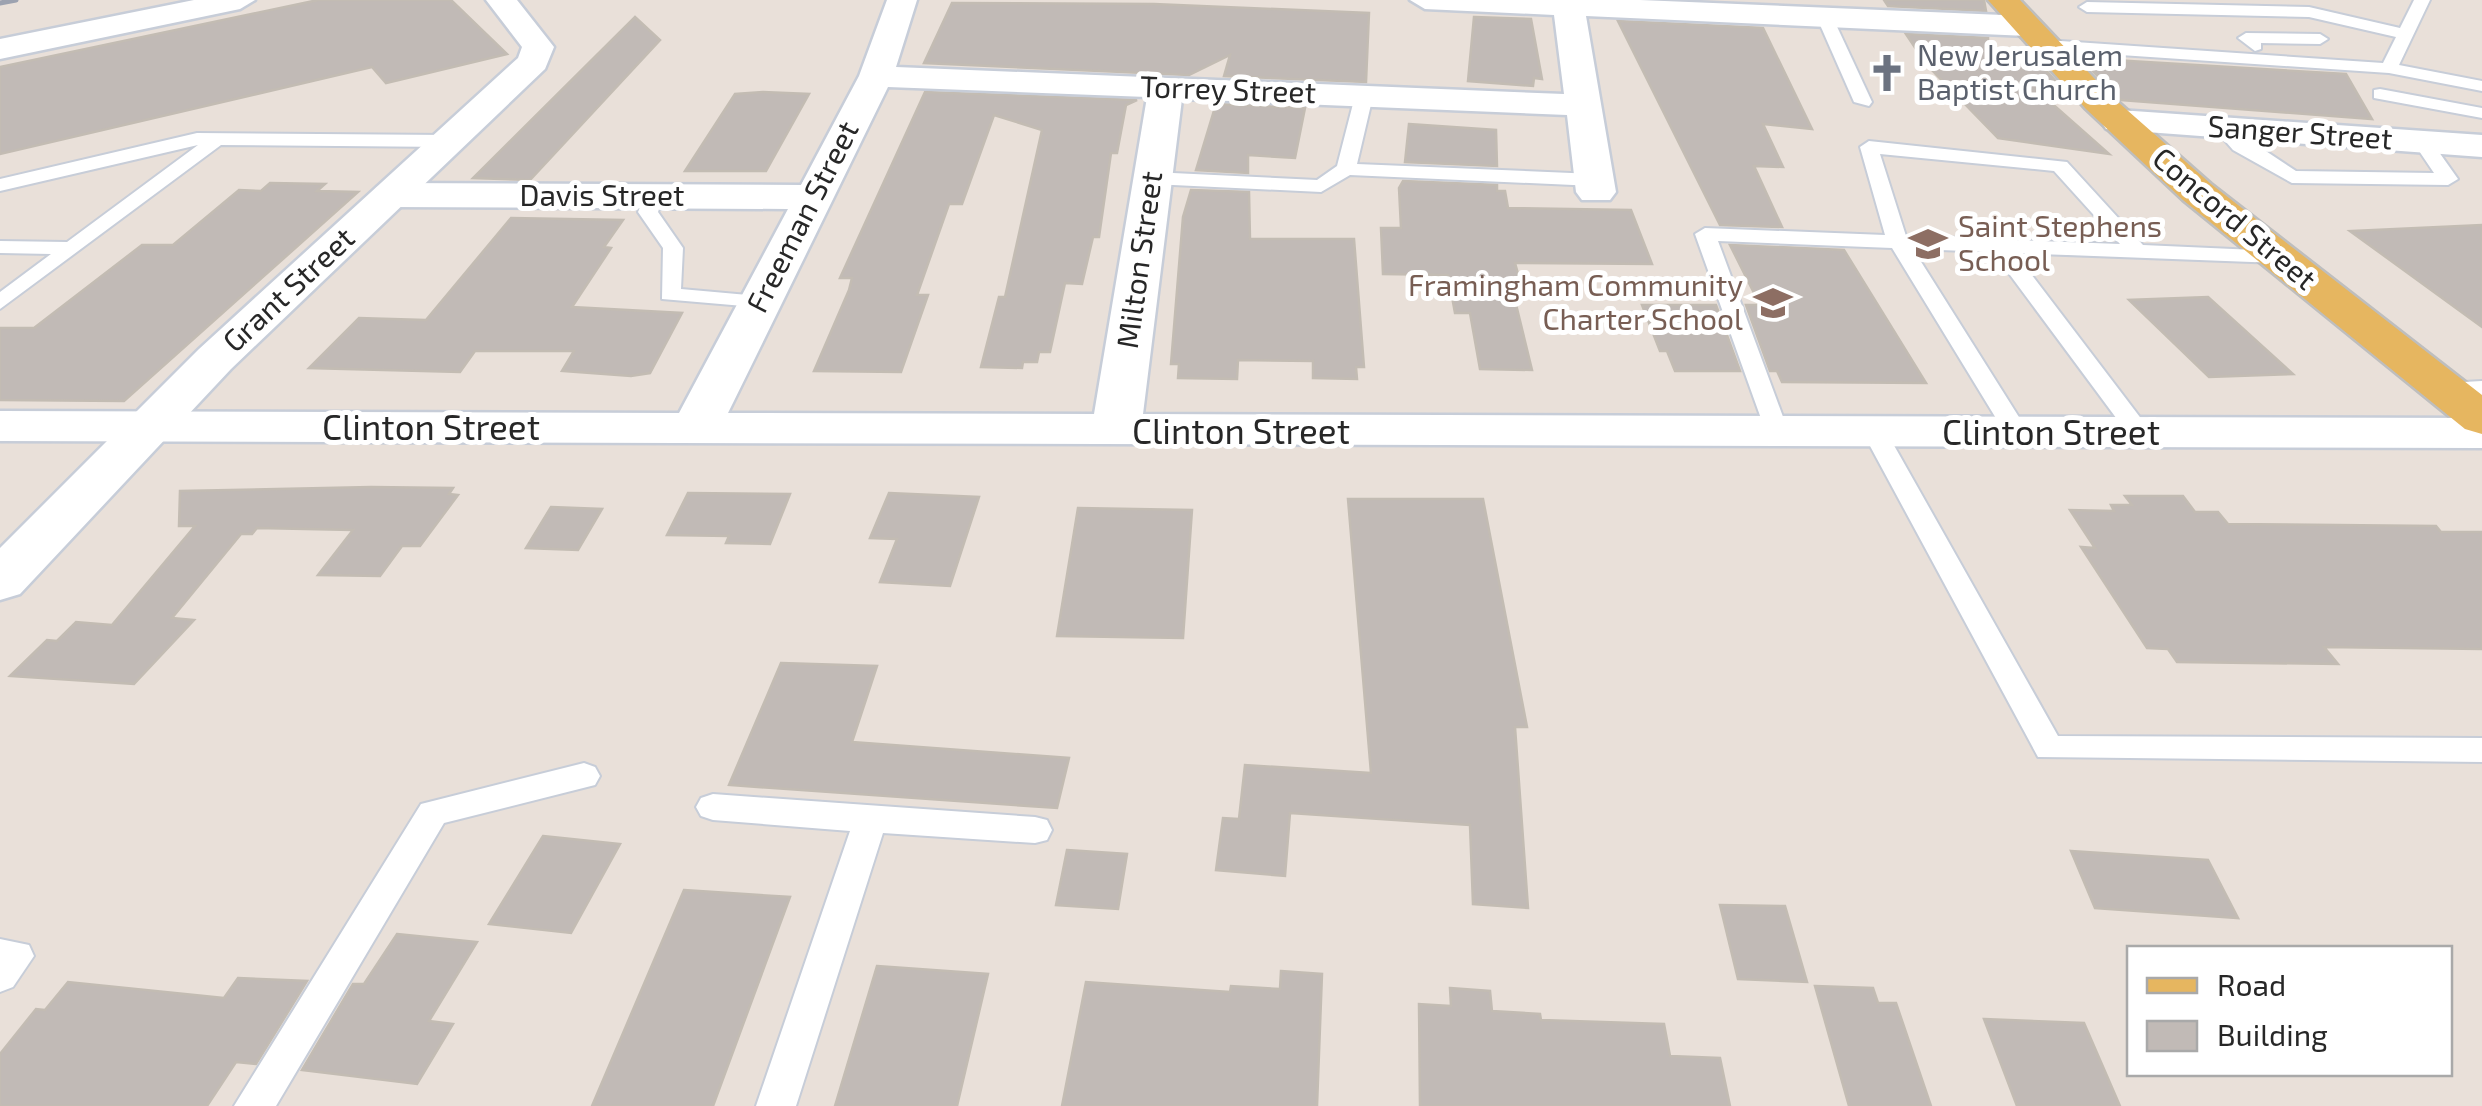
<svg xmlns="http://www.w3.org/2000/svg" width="2482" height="1106" viewBox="0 0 2482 1106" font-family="'Exo 2',sans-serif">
	<rect width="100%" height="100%" fill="#e9e0d9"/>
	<g fill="#c1bab6" stroke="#c3bcb3" stroke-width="2.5">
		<polygon points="318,0 451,0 507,54 386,83 372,67 0,154 0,67"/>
		<polygon points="1884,0 1984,0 1986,11 1888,6"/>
		<polygon points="952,3 1154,4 1369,13 1366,82 1224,76 1230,55 1189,75 924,63"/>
		<polygon points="635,17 660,40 530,180 473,178"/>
		<polygon points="1474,17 1531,19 1542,79 1534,78 1533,86 1468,81"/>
		<polygon points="1618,21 1763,28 1812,129 1763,124 1783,167 1754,166 1782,227 1720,225"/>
		<polygon points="1906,34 1988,38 1988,54 2033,56 2069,96 2040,93 2109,154 1998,138 1926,64"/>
		<polygon points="2080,58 2346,74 2372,119 2121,100"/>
		<polygon points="763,92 809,94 766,171 685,171 735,94"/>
		<polygon points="925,92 1137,100 1126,105 1117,153 1111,153 1099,237 1093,237 1082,284 1065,283 1050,352 1039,352 1037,362 1023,362 1022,368 981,367 999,297 1005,297 1042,130 994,115 962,204 949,204 917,295 928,295 901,372 814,371 849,290 852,278 840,278"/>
		<polygon points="1216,104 1305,108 1295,158 1248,155 1248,173 1196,170"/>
		<polygon points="1409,124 1496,130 1497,166 1405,162"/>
		<polygon points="1403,181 1497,185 1497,191 1505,191 1508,208 1631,210 1652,264 1515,263 1522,288 1512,288 1532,370 1480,369 1470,313 1455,313 1448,275 1383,274 1381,228 1401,228 1399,188"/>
		<polygon points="270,183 325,184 317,191 358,192 124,401 0,400 0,328 34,328 142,245 173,245 239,190 261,191"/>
		<polygon points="1191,190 1249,192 1250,239 1354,239 1364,367 1356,367 1357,379 1313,378 1313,361 1238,360 1237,379 1178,378 1179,364 1171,364 1183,217"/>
		<polygon points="511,218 623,220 604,247 611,248 572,307 682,313 650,373 631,376 562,371 574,351 475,351 460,372 309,368 359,318 426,320"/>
		<polygon points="2482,225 2482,327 2350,231"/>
		<polygon points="1730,245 1844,250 1926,383 1782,382 1777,371 1770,371 1746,305 1760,305"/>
		<polygon points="2208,297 2293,374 2209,377 2129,300"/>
		<polygon points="1642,305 1716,305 1740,371 1675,371 1667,351 1660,351"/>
		<polygon points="371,487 453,488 449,494 458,495 420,546 402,546 380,576 318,575 353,530 257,528 252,534 241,534 172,618 194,620 134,684 10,676 47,640 57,641 76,622 112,625 195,526 179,526 180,491"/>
		<polygon points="688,493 790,494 770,544 726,543 729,536 667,535"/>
		<polygon points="889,493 979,497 950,586 880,582 897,539 870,538"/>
		<polygon points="2125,496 2183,496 2195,512 2218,512 2228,524 2436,526 2441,532 2482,532 2482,649 2324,647 2338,664 2177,662 2168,649 2147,648 2081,547 2095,548 2070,510 2114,511 2111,505 2132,505"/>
		<polygon points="1348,499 1483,499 1527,727 1515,727 1528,908 1473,904 1470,825 1290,813 1285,876 1216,870 1223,818 1239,819 1245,765 1371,773"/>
		<polygon points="551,507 602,509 578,550 526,548"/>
		<polygon points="1078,508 1192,510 1183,638 1057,636"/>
		<polygon points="781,663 877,666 852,742 1069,758 1057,808 729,785"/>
		<polygon points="543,836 620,844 571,933 489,924"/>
		<polygon points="1067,850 1127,854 1118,909 1056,905"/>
		<polygon points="2071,851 2208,860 2238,918 2095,908"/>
		<polygon points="684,890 790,897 713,1106 592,1106"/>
		<polygon points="1720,905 1785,906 1807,982 1738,979"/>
		<polygon points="397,934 477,942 429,1021 453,1024 417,1084 302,1070 353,984 364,984"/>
		<polygon points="877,966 988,974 957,1106 835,1106"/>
		<polygon points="1281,971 1322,974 1317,1106 1062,1106 1086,982 1230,992 1231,986 1280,989"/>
		<polygon points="238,978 307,981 256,1064 236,1062 207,1106 0,1106 0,1054 36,1009 45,1010 68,982 224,998"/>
		<polygon points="1815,986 1873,988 1878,1003 1896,1003 1931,1106 1849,1106"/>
		<polygon points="1450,988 1490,991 1492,1011 1540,1014 1541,1020 1664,1024 1670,1056 1720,1058 1730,1106 1420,1106 1419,1004 1451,1006"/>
		<polygon points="1984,1019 2084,1023 2120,1106 2017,1106"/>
	</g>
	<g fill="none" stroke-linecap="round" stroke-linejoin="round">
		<g stroke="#c7cdd8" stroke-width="4">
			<g id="service">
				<polygon points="2414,0 2430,0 2399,65 2482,81 2482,91 2389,73 2046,50 2038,45 2046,40 2383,63 2396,37 2309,17 2087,12 2079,7 2087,2 2309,7 2400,28"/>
				<polygon points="1825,13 1833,18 1872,102 1869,106 1854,102 1817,18"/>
				<polygon points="2246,33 2320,34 2328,39 2320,44 2261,43 2261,49 2255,51 2238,38"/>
				<polygon points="2380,89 2482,108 2482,118 2374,98 2374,90"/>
				<polygon points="1364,91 1373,96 1357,164 1595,174 1605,180 1595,186 1350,175 1321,192 1152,184 1142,178 1152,172 1317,180 1337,166 1355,96"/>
				<polygon points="2222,122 2296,171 2434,173 2413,142 2422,136 2429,138 2458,179 2448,185 2292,183 2233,150 2213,127"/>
				<polygon points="197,133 449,135 458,141 449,147 221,145 0,309 0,292 51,254 0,253 0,241 67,242 198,145 0,191 0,179"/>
				<path d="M1869,141L2067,162L2143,245L2278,251L2288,257L2278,263L2015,253L2152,433L2140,440L2131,438L1993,252L1913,249L2029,433L2017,440L2005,433L1892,248L1718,241L1789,433L1777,440L1768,438L1695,234L1705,228L1885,235L1860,147ZM1880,154L2054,171L2120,244L1906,236Z"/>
				<polygon points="653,191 663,197 658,212 683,248 681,289 759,296 767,298 767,308 662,299 663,248 638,212 646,193"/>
				<polygon points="2482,381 2482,395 2445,397 2433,390 2445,383"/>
				<polygon points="1875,426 1887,433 2058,736 2482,738 2482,762 2038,757 1863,433"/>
				<polygon points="584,763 595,767 600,776 595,785 444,823 276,1106 234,1106 421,804"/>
				<polygon points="713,794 1035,817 1047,820 1052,830 1047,840 1035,843 883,833 796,1106 756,1106 850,831 713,820 701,816 696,807 701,798"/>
				<polygon points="0,939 29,945 34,956 13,987 0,992"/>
			</g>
		</g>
		<g stroke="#c7cdd8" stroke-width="5">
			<g id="minor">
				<path d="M887,0H917L896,67L1564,94L1554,15L1425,9L1410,0H1640L2027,16L2043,26L2027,36L1586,16L1616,192L1610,200H1582L1576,192L1567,115L1182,99L1143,414L2482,418V448L0,441V411L679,413L788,209L391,207L377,203L371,195L377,187L391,183L801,185L859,76ZM888,87L1147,97L1094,414L728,413Z"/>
				<polygon points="2119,110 2482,135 2482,157 2106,129 2101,121 2106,113"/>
			</g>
		</g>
		<g stroke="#c7cdd8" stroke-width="5">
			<g id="tertiary">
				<polygon points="194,0 255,0 240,9 0,59 0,39"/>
				<polygon points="486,0 517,0 554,47 545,69 231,369 20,594 0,600 0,548 199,349 518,58 522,47"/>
			</g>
		</g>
		<g stroke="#bebebe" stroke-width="5">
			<polygon id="primary" points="1988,0 2020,0 2110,95 2211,184 2482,395 2482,434 2465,429 2183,200 2086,109"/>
		</g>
		<use href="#service" fill="#fff" fill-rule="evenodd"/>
		<use href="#minor" fill="#fff" fill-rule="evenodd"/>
		<use href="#tertiary" fill="#fff" fill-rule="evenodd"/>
		<use href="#primary" fill="#e6b660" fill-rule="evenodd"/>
		<polyline stroke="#9ca2b0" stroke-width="5" points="0,3 16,0"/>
	</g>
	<defs>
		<g id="church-bare" transform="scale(3)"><path d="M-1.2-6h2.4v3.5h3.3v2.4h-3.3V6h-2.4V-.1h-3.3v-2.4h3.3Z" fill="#6b7280" stroke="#fff" stroke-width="2.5" paint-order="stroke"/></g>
		<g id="school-bare" transform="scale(3)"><path d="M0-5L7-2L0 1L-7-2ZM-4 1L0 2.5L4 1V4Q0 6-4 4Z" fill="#8d6e63" stroke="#fff" stroke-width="2.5" paint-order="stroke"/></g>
	</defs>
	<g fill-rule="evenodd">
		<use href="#church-bare" x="1887" y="73"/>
		<use href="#school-bare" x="1928" y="244"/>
		<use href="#school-bare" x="1773" y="303"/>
	</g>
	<g text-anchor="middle" stroke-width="10" stroke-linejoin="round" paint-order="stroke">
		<g font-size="30" fill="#5b616d" stroke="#fff" text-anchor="start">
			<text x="1917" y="66">New Jerusalem<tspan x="1917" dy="34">Baptist Church</tspan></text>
		</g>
		<g font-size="30" fill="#272727" stroke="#fff">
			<text transform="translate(1228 90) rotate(2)" y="10">Torrey Street</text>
			<text transform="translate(2300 133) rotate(4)" y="10">Sanger Street</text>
			<text x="602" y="206">Davis Street</text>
			<text transform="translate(803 217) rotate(-63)" y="10">Freeman Street</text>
			<text transform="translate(2234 219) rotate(40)" y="10">Concord Street</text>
			<text transform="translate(1140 260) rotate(-82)" y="10">Milton Street</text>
			<text transform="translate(289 290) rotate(-43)" y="10">Grant Street</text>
		</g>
		<g font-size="30" fill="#785e54" stroke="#fff" text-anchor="start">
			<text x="1958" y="237">Saint Stephens<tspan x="1958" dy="34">School</tspan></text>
			<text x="1743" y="296" text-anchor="end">Framingham Community<tspan x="1743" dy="34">Charter School</tspan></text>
		</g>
		<g font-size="35" fill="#272727" stroke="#fff">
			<text x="431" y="440">Clinton Street</text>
			<text x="1241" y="444">Clinton Street</text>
			<text x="2051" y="445">Clinton Street</text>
		</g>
	</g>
	<rect x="2127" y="946" width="325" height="130" fill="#ffffff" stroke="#a9a9a9" stroke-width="2.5"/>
	<rect x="2147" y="978" width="50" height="15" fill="#e6b660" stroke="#a9a9a9" stroke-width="2.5"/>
	<text x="2217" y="996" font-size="30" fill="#272727">Road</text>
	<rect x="2147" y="1021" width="50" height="30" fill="#c1bab6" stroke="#a9a9a9" stroke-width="2.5"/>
	<text x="2217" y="1046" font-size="30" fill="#272727">Building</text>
</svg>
